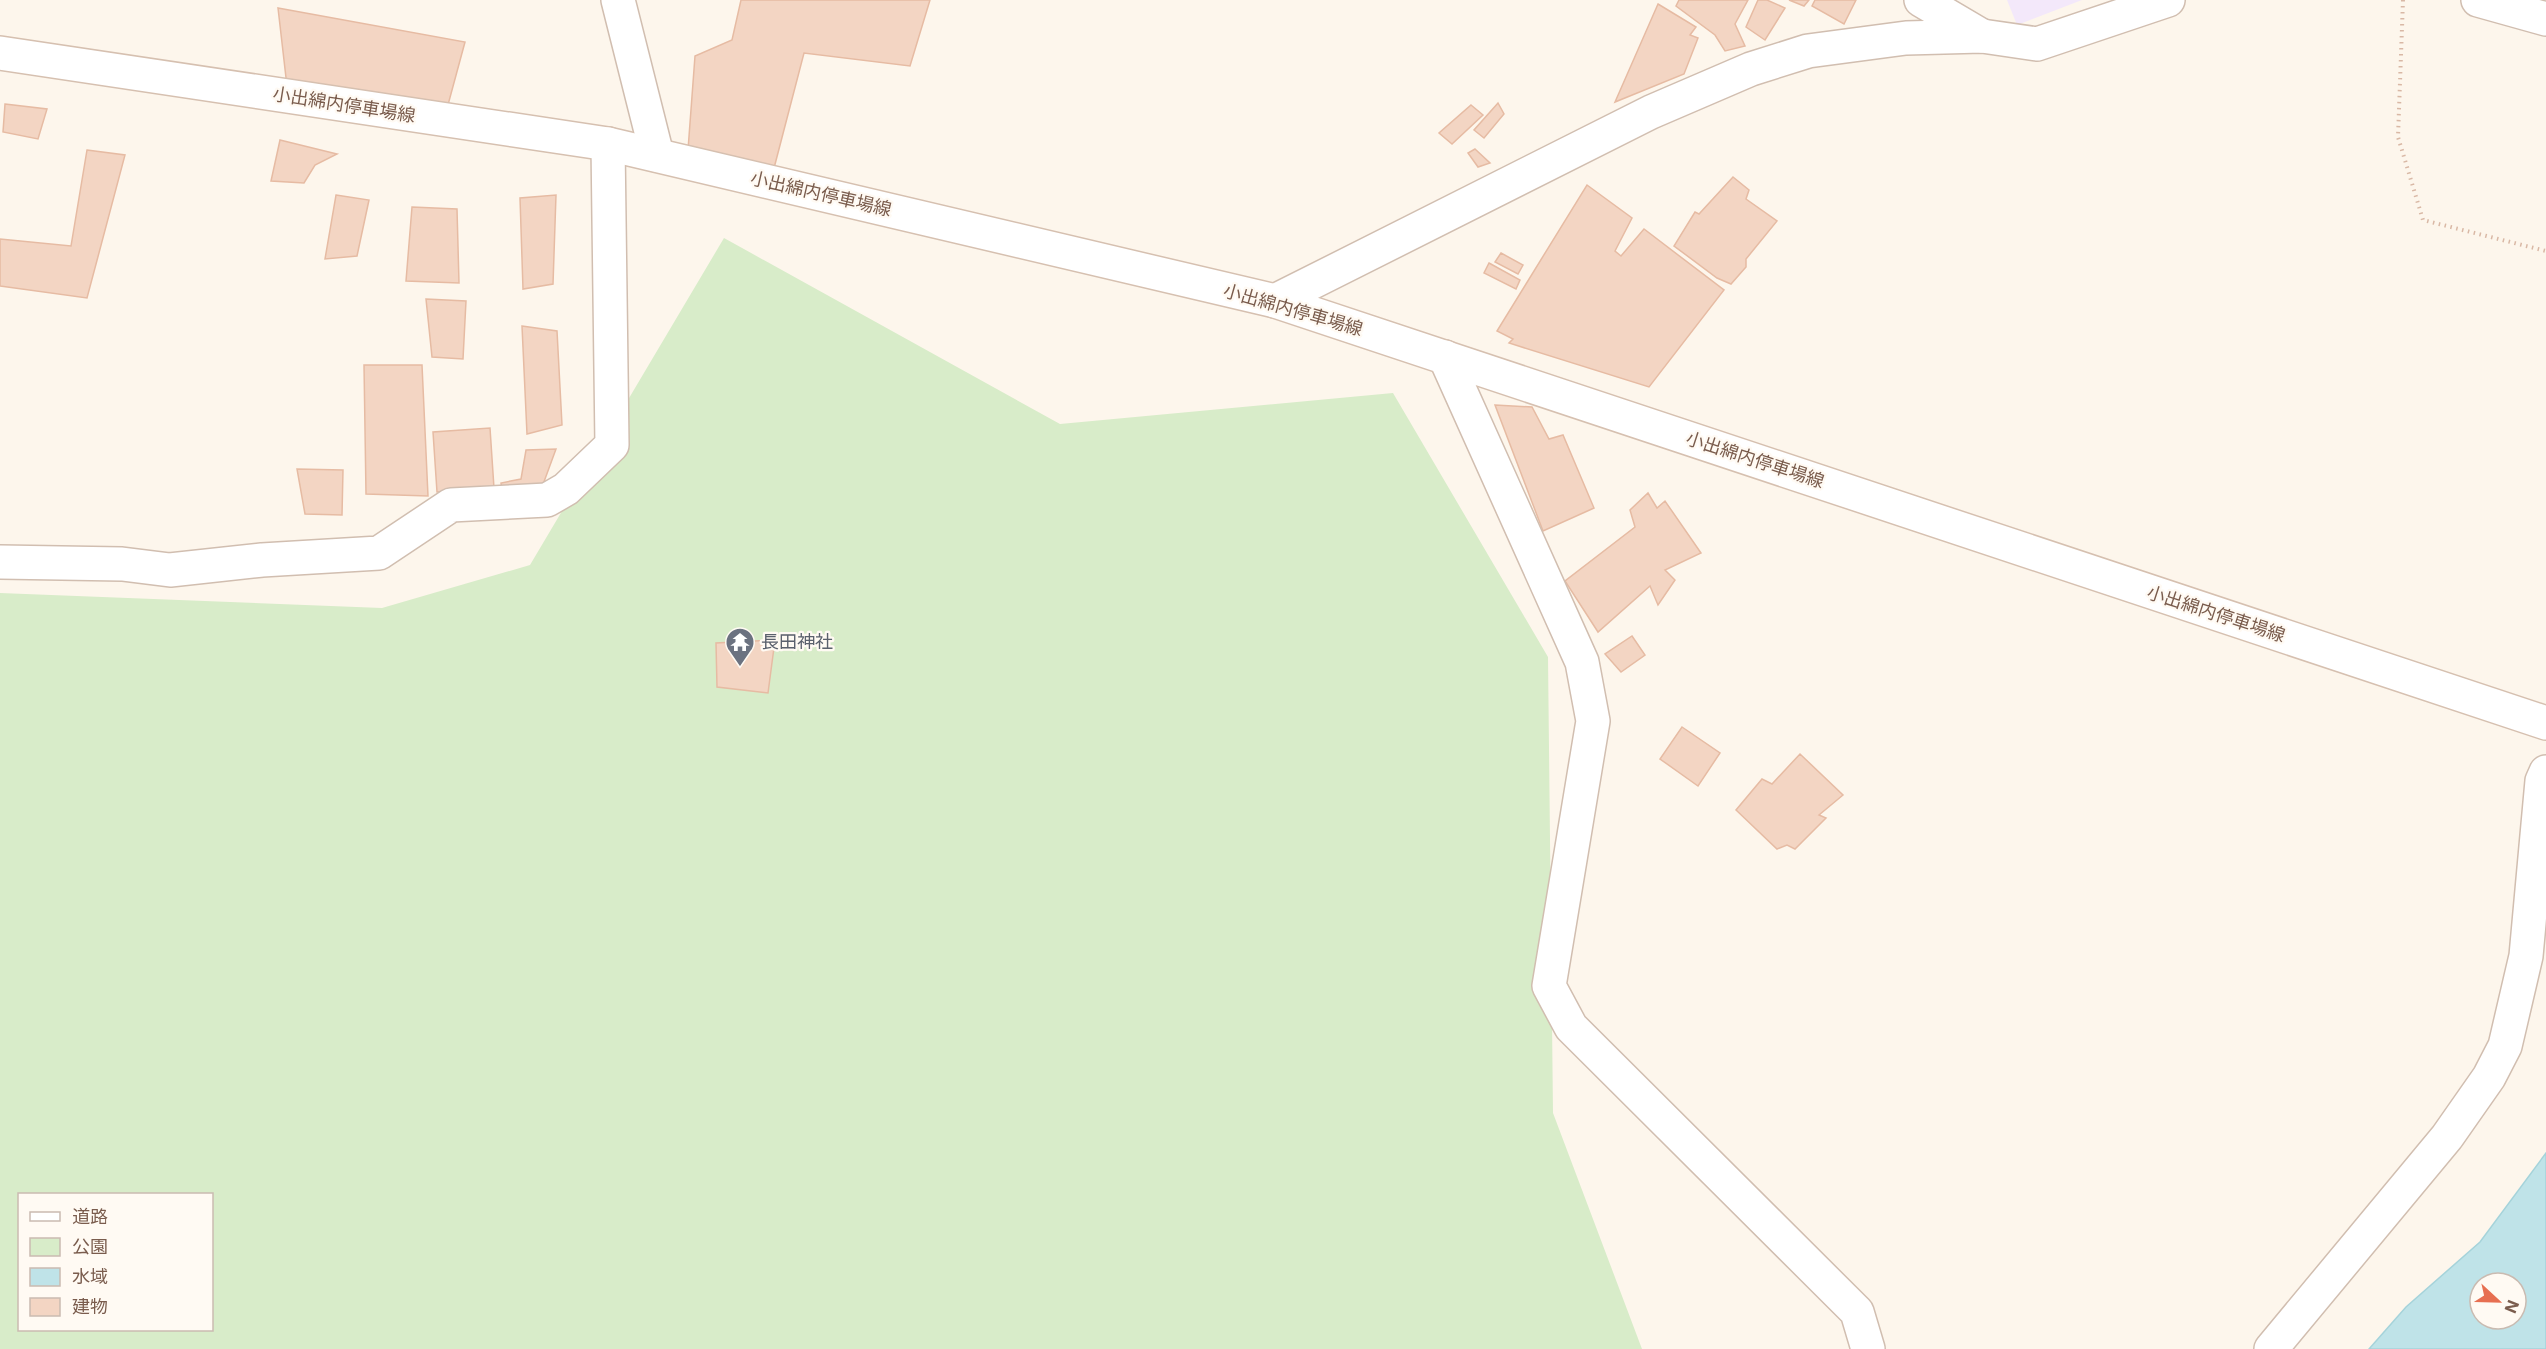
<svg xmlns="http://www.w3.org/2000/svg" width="2546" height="1349" viewBox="0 0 2546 1349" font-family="Inter,'Noto Sans JP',sans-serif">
	<rect width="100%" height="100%" fill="#fdf6ec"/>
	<polygon fill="#f3e8fa" points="2007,0 2082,0 2017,25"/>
	<path fill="#d8ecc9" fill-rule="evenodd" d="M724,238L1060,424L1393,393L1548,657L1553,1113L1642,1349H0V593L382,608L530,565ZM20,1194H212V1330H20Z"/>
	<path fill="#bfe3e8" stroke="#a5d3da" stroke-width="1.5" fill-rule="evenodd" d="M2546,1153V1349H2369L2406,1307L2480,1242ZM2480,1283H2516V1319H2480Z"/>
	<g fill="#f3d5c3" stroke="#e6bba3" stroke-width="1.5">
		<polygon points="741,0 930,0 910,66 804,53 773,172 688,150 695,56 732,40"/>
		<polygon points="1679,0 1748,0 1735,24 1745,46 1725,51 1715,35 1676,6"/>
		<polygon points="1758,0 1767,0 1785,8 1765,40 1746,27"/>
		<polygon points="1789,0 1809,0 1804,6"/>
		<polygon points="1815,0 1856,0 1844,24 1812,6"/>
		<polygon points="1658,4 1696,27 1690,35 1698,38 1684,74 1615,102"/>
		<polygon points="278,8 465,42 445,116 288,95"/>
		<polygon points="1498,103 1504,114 1484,138 1474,130"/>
		<polygon points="5,104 47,109 38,139 3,132"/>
		<polygon points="1471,105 1483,115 1452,144 1439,133"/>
		<polygon points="280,140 337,154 315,165 304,183 271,181"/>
		<polygon points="1475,149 1490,163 1478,167 1468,153"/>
		<polygon points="87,150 125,155 87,298 0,286 0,239 71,246"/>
		<polygon points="1733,177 1749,190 1746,199 1777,221 1746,259 1746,267 1731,284 1717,278 1674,246 1695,212 1699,214"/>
		<polygon points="1587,185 1632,218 1615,251 1621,256 1644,229 1724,290 1649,387 1509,343 1513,339 1497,331"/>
		<polygon points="336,195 369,200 357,256 325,259"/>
		<polygon points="556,195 553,284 523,289 520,198"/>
		<polygon points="412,207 457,209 459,283 406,281"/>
		<polygon points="1501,253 1523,265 1518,274 1495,262"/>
		<polygon points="1489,263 1520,280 1516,289 1484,273"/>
		<polygon points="426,299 466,301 463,359 432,357"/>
		<polygon points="522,326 557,331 562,425 527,434"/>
		<polygon points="364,365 422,365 428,496 366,494"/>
		<polygon points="1495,405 1532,407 1549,439 1563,435 1594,508 1543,531"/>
		<polygon points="490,428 494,488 437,492 433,432"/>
		<polygon points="556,449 534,509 505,509 501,483 521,479 526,450"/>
		<polygon points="297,469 343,470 342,515 305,514"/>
		<polygon points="1648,493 1657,508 1665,501 1701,553 1665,570 1675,580 1658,605 1650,586 1598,632 1565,581 1635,527 1630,510"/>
		<polygon points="1632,636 1645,655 1621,672 1605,654"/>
		<polygon points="775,640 768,693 717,687 716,643"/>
		<polygon points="1682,727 1720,753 1698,786 1660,759"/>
		<polygon points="1800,754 1843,795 1819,815 1826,818 1795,849 1787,845 1777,849 1736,810 1762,779 1772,784"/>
	</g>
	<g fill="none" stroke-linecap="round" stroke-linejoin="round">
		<g stroke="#d1beb0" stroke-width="36">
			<g id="street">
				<polyline points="618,0 657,155"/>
				<polyline points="1921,0 1982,36"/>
				<polyline points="2478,0 2546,19"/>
				<polyline points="1275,301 1651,112 1751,69 1808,51 1906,38 1982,36 2037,44 2168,0"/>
				<polyline points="1445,357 1582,662 1593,721 1549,986 1571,1027 1857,1312 1868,1349"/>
				<polyline points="0,562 122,564 170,570 262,560 379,553 451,505 547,500 566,489 612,445 608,144"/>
				<polyline points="2271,1349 2447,1137 2489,1077 2505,1046 2526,956 2542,781 2546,772"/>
			</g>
		</g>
		<g stroke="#d6c0b0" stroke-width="36">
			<polyline id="secondary" points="0,53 608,144 1275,301 2546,723"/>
		</g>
		<polyline stroke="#d9b8a5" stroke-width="4" stroke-dasharray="1.5 4.5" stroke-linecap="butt" points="2403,0 2398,137 2423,220 2546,251"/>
		<use href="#street" stroke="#fff" stroke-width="33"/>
		<use href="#secondary" stroke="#fff" stroke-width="33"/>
	</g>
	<defs>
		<g id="temple-pin" transform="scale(1.5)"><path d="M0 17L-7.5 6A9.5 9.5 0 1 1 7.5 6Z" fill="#6b7280" stroke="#fffaf3"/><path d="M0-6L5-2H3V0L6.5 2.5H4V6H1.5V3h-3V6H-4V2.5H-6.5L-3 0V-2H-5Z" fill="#fff"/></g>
	</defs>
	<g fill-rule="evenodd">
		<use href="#temple-pin" x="740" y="642"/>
	</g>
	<g text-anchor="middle" stroke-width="4.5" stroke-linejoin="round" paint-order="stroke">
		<g font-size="18" fill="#7a5c4d" stroke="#fffaf3">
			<text transform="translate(344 105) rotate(9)" y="6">小出綿内停車場線</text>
			<text transform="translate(821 194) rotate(13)" y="6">小出綿内停車場線</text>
			<text transform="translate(1293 310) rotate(16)" y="6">小出綿内停車場線</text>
			<text transform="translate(1755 460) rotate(18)" y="6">小出綿内停車場線</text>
			<text transform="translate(2216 614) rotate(18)" y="6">小出綿内停車場線</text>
		</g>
		<g font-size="18" fill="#5b616d" stroke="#fffaf3" text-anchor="start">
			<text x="761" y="648">長田神社</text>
		</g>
	</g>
	<rect x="18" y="1193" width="195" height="138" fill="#fffaf3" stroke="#cabbb1" stroke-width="1.5"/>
	<rect x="30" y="1212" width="30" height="9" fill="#ffffff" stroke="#cabbb1" stroke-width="1.5"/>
	<text x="72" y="1223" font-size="18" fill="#7a5c4d">道路</text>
	<rect x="30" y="1238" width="30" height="18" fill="#d8ecc9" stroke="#cabbb1" stroke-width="1.5"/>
	<text x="72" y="1253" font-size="18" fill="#7a5c4d">公園</text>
	<rect x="30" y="1268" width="30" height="18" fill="#bfe3e8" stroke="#cabbb1" stroke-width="1.5"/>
	<text x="72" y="1283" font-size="18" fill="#7a5c4d">水域</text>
	<rect x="30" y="1298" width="30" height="18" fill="#f3d5c3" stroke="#cabbb1" stroke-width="1.5"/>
	<text x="72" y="1313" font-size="18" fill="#7a5c4d">建物</text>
	<g transform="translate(2498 1301) rotate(112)"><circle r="28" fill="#fffaf3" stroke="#cabbb1" stroke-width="1.5"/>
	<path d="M0-4.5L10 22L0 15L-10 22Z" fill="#e76f51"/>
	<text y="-9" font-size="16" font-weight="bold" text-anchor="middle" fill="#7a5c4d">N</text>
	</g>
</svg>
